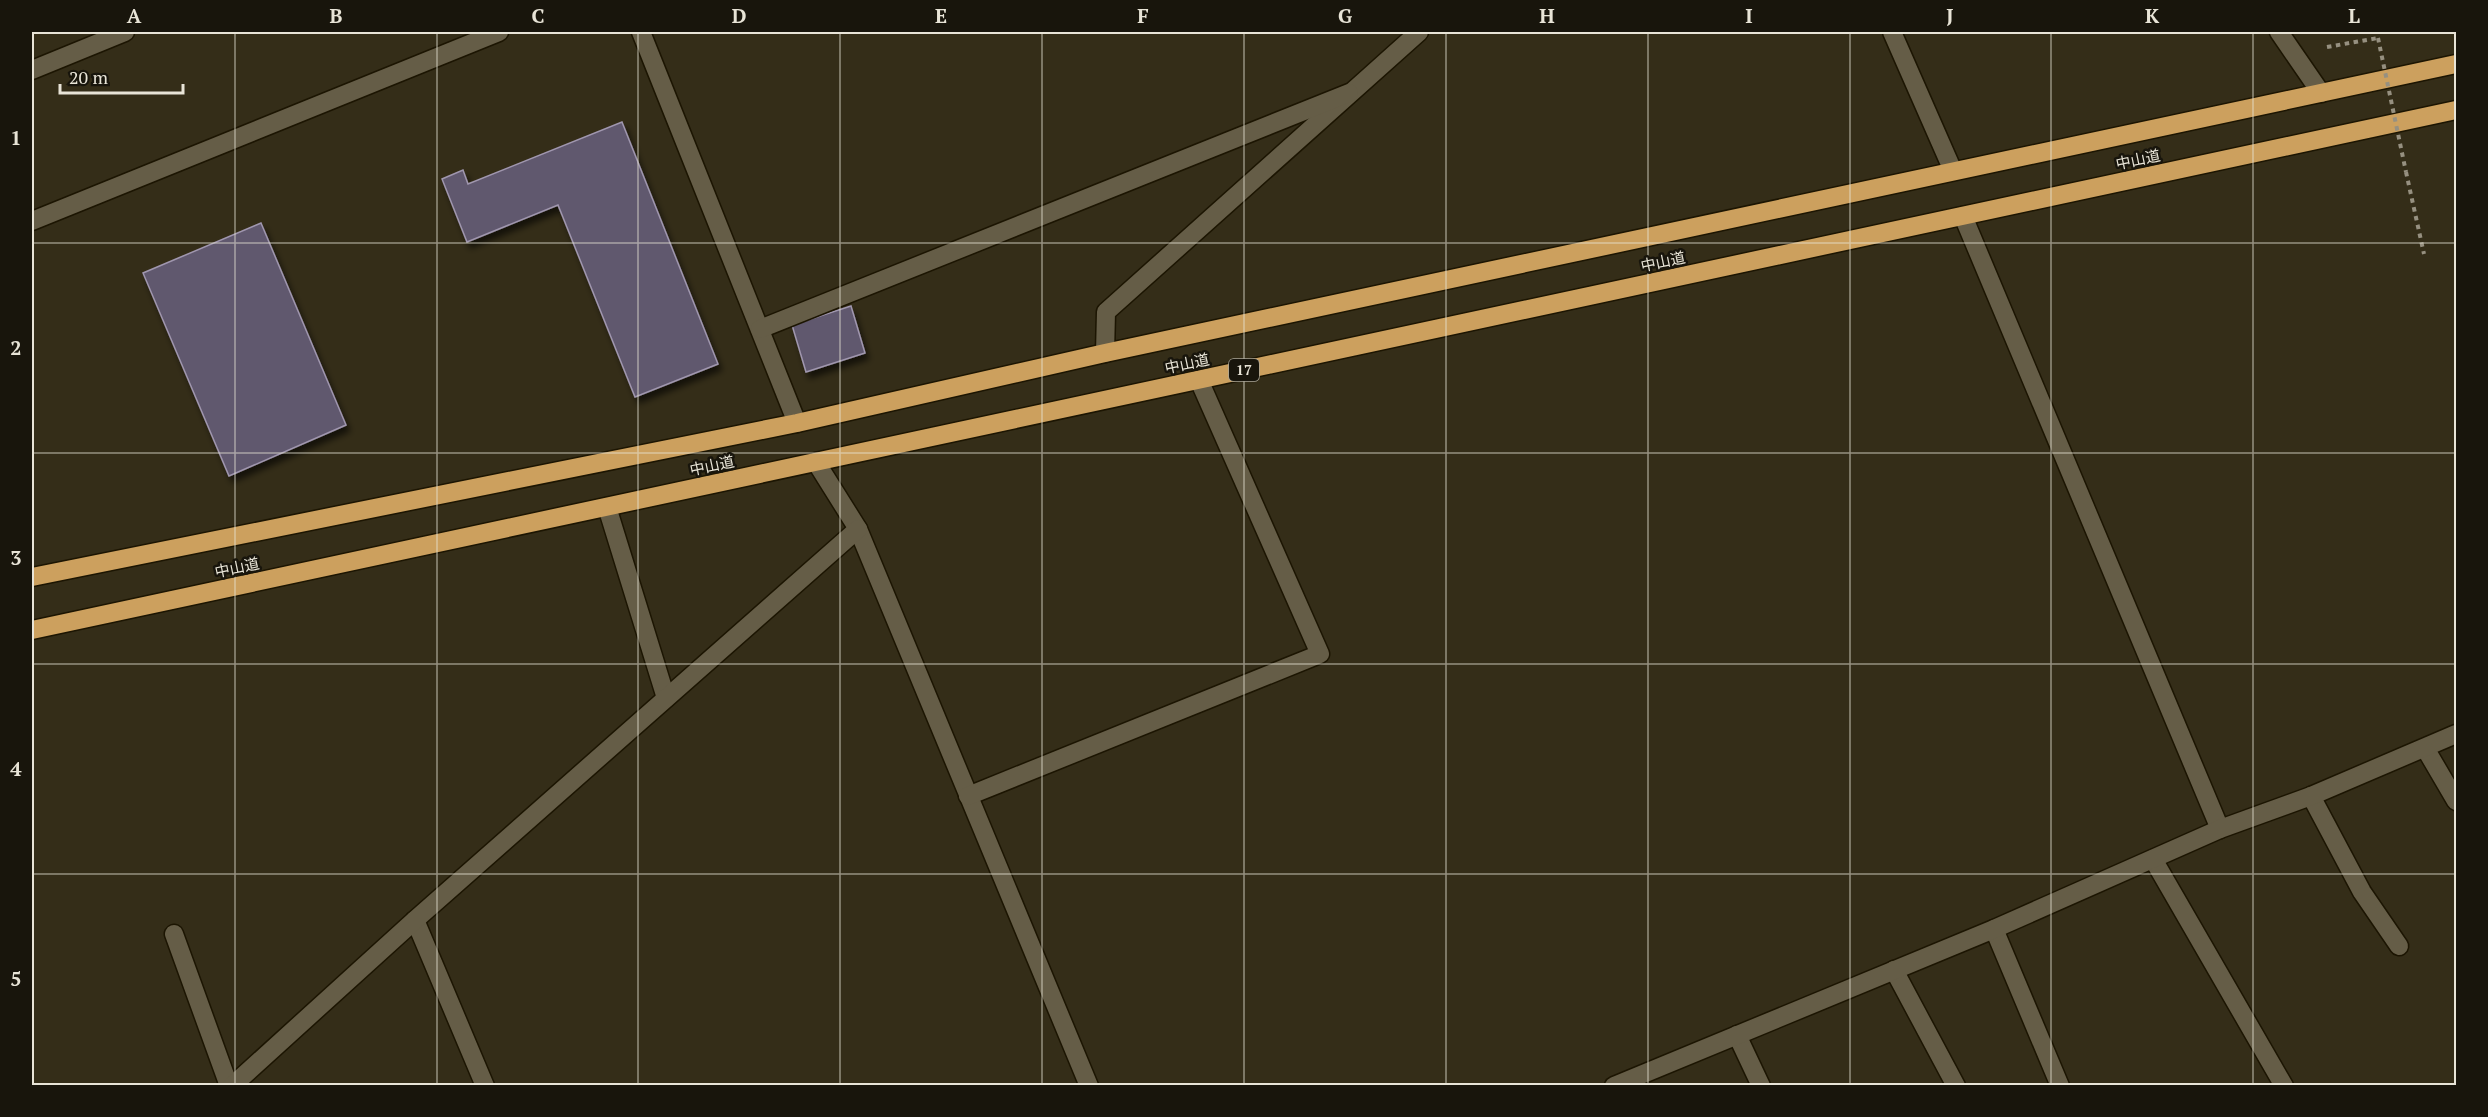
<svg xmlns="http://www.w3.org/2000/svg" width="2488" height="1117" viewBox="0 0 2488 1117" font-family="'PT Serif','Noto Sans JP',serif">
	<defs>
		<filter id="shadow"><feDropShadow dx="3.5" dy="6" stdDeviation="3" flood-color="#0009"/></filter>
	</defs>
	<rect width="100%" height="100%" fill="#342d18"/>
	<g fill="#61586e" stroke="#a097af" stroke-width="1.5" filter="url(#shadow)">
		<polygon points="622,122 718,364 635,397 558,205 467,242 442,179 463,170 468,184"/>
		<polygon points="261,223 346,425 229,476 143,273"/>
		<polygon points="851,306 865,353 806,372 792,325"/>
	</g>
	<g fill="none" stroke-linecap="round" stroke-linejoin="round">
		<g stroke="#1c1502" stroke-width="21">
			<g id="lane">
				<polyline points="32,221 499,32"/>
				<polyline points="1105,353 1106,312 1419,32"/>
				<polyline points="607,507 666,698"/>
				<polyline points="415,920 485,1086"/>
				<polyline points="174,934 229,1086"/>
			</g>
		</g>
		<g stroke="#1c1502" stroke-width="21">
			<g id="street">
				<polyline points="641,32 797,423"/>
				<polyline points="1892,32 1953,171"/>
				<polyline points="2279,32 2321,93"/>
				<polyline points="32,70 125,32"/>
				<polyline points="1963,216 2220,829"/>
				<polyline points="760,329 1349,93"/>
				<polyline points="816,462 858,529 1089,1086"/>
				<polyline points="2425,748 2456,801"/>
				<polyline points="968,796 1320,654 1199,380"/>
				<polyline points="2311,796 2362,892 2399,946"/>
				<polyline points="2153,859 2284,1086"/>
				<polyline points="1994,929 2060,1086"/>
				<polyline points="1894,970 1956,1086"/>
				<polyline points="1737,1035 1761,1086"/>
				<polyline points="232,1086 415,920 858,529"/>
				<polyline points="1614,1086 1994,929 2220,829 2311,796 2456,734"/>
			</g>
		</g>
		<g stroke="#1c1502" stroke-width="21">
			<g id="highway">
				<polyline points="32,577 797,423 1105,353 2456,64"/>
				<polyline points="32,630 2456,110"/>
			</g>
		</g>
		<g stroke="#969080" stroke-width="4" stroke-dasharray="4.5 4.5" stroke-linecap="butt">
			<polyline points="2327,47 2378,38"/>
			<polyline points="2406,172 2424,254"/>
		</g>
		<use href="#lane" stroke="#655d47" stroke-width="18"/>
		<use href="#street" stroke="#655d47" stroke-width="18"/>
		<use href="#highway" stroke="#cca05e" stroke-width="18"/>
		<polyline stroke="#969080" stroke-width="4" stroke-dasharray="4.5 4.5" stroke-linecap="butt" points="2378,38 2406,172"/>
	</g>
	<path fill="none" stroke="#e8e4d7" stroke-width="1.5" stroke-opacity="0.55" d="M235,32V1086M437,32V1086M638,32V1086M840,32V1086M1042,32V1086M1244,32V1086M1446,32V1086M1648,32V1086M1850,32V1086M2051,32V1086M2253,32V1086M32,243H2456M32,453H2456M32,664H2456M32,874H2456"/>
	<g text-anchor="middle" stroke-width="5" stroke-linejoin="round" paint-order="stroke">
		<rect fill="#18150c" stroke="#aaa69a" stroke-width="1.5" x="1229" y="359" width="30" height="22" rx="4.5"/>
		<g font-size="14" font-weight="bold" fill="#e8e4d7">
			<text x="1244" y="375">17</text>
		</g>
		<g font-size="15" fill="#e8e4d7" stroke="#18150c">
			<text transform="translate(2138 160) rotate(-12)" y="5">中山道</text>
			<text transform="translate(1663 262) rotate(-12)" y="5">中山道</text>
			<text transform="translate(1187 364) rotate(-12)" y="5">中山道</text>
			<text transform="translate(712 466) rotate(-12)" y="5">中山道</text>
			<text transform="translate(237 568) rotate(-12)" y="5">中山道</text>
		</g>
	</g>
	<rect width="2488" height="1117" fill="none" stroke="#18150c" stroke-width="66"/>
	<path d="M60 84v9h123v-9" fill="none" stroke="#e8e4d7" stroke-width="3"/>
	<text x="69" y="84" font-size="18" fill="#e8e4d7" stroke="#18150c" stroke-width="4.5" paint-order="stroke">20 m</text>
	<rect x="33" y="33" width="2422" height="1051" fill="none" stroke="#e8e4d7" stroke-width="2"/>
	<g font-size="20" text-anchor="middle" font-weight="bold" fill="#e8e4d7">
		<text x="134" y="23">A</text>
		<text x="336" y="23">B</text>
		<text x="538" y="23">C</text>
		<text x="739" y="23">D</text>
		<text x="941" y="23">E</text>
		<text x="1143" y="23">F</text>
		<text x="1345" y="23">G</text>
		<text x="1547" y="23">H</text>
		<text x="1749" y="23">I</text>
		<text x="1950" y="23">J</text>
		<text x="2152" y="23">K</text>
		<text x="2354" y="23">L</text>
		<text x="16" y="145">1</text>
		<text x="16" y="355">2</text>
		<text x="16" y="565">3</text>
		<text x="16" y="776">4</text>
		<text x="16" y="986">5</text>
	</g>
</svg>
